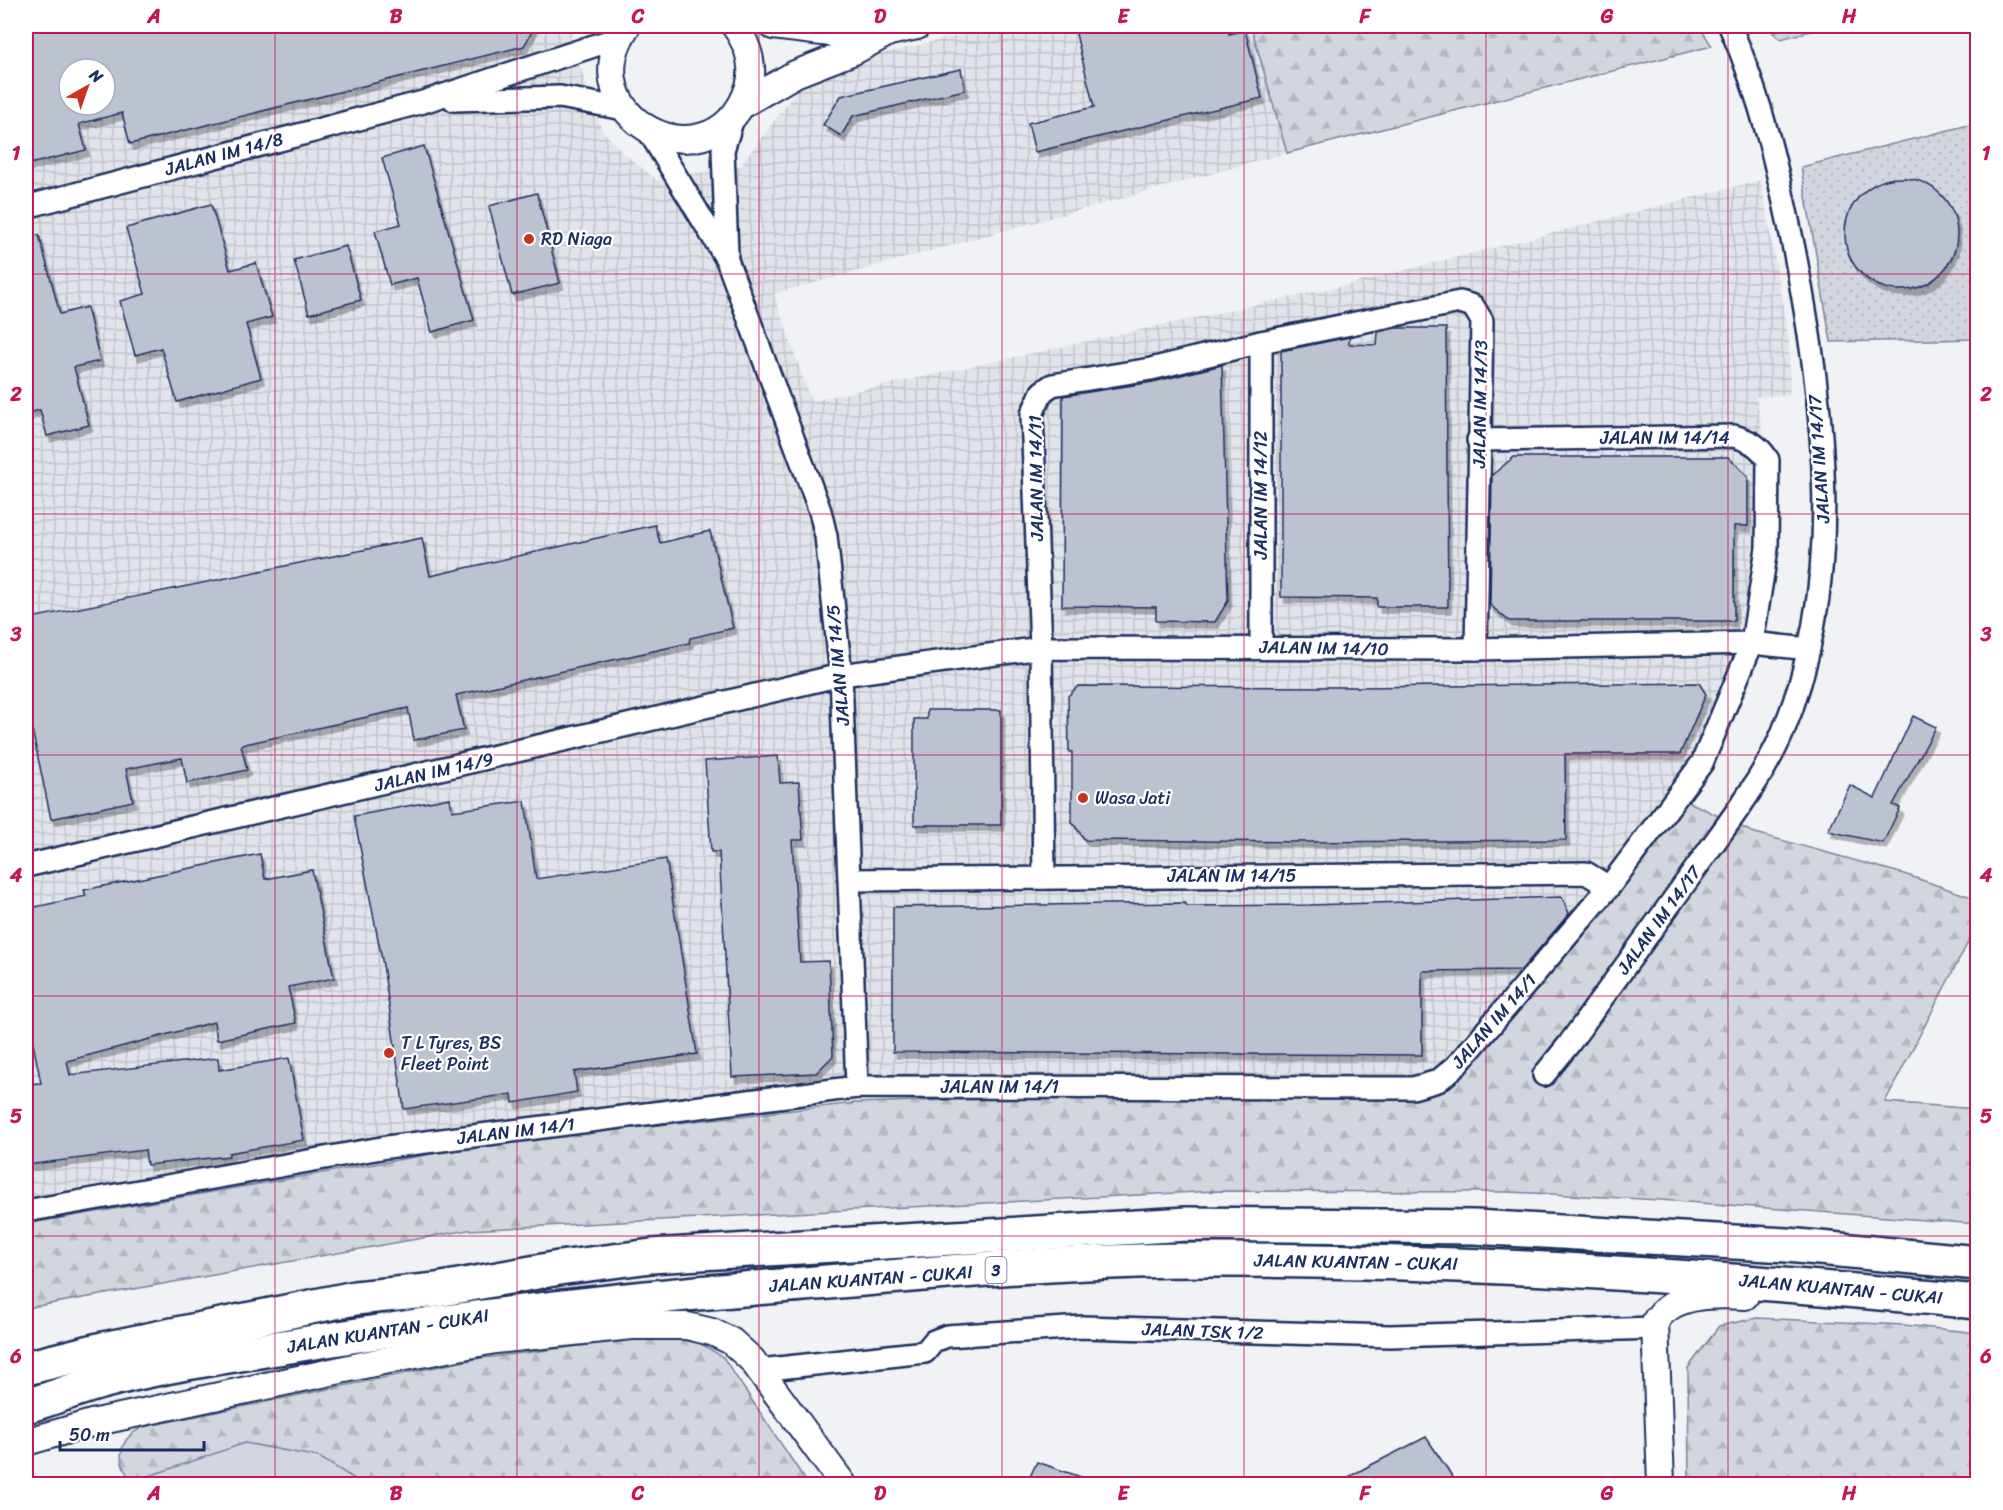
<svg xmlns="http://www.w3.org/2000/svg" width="2003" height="1510" viewBox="0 0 2003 1510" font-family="Sriracha,sans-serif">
	<defs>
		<pattern id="industrial-grid" width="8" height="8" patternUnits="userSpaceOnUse" patternTransform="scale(1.5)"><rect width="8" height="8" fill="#e1e4ea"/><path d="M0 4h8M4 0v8" fill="none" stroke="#c0c4cb"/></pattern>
		<pattern id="grass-dots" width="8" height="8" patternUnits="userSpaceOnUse" patternTransform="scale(1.5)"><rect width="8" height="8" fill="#d2d6df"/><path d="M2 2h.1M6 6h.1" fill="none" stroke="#b4b8c2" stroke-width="1.8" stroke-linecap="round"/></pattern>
		<pattern id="forest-firs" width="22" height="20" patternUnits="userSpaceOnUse" patternTransform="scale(1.5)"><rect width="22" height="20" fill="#d2d6df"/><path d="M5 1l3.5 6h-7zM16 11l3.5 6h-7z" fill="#b4b8c2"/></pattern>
		<filter id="shadow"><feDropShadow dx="3.5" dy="6" stdDeviation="0" flood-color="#0004"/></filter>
	</defs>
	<rect width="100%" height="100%" fill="#f1f2f5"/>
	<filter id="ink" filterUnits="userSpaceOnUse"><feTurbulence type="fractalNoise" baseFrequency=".0167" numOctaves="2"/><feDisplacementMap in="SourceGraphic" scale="12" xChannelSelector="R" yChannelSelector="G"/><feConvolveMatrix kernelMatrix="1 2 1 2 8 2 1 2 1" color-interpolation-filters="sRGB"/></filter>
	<g filter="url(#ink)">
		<path fill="url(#industrial-grid)" fill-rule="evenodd" d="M26,26H577L570,38L602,130L623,153L657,180L740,166L799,88L813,76L843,63L1000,26H1251L1287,153L774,294L811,401L1343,286L1761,180L1789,341L1790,394L1756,397L1768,460L1752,643L1702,763L1438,1081L857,1087L26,1205ZM69,69H105V105H69Z"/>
		<polygon fill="url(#grass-dots)" stroke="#76829e" stroke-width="1.5" points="1977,123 1977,339 1831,342 1801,167"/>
		<g fill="url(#forest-firs)" stroke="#76829e" stroke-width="1.5">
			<polygon points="1251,26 1699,26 1712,46 1287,153"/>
			<polygon points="1787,26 1829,26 1781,39 1773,33"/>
			<polygon points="1687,801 1752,832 1904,874 1977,899 1977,925 1885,1102 1977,1109 1977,1224 1661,1200 1510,1192 1215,1191 468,1230 26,1308 26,1224 490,1144 855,1103 1142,1094 1441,1091 1461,1076 1616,895"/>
			<polygon points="1757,1318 1904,1325 1977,1333 1977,1484 1689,1484 1688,1368 1719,1326"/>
			<path d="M661,1336L693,1339L723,1357L808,1484H138C111,1467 118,1433 148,1426L475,1359Z"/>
		</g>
		<polygon fill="#d2d6df" stroke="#76829e" stroke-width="1.5" points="245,1443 319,1457 363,1484 126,1484"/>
		<g fill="#bcc2d0" stroke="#1b2f5e" stroke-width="1.5" fill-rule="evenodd" filter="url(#shadow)">
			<path d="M26,26H535L524,46L130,144L122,113L79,124L86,150L26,165ZM69,69H105V105H69Z"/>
			<polygon points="1074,26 1227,26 1229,34 1245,30 1262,98 1035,152 1028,123 1094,107"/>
			<polygon points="961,69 965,90 853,116 841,136 823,125 841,96"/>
			<polygon points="424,146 474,320 432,332 417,278 390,285 375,231 401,224 382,158"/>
			<circle cx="1901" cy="234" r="56"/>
			<polygon points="537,193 560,283 512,295 489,206"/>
			<polygon points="211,204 230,270 256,263 272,317 246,324 261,378 177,402 161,348 135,355 120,301 145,294 126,228"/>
			<polygon points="39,235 60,314 87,307 100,361 74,367 89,425 47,436 40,410 26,414 26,238"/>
			<polygon points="346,246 361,300 309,314 294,260"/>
			<polygon points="1396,328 1446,328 1448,607 1377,607 1377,598 1281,597 1281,351 1349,337 1349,344 1377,345 1378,332"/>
			<polygon points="1222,365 1228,601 1215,622 1156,621 1156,607 1062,606 1063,396 1153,382"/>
			<polygon points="1514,457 1728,457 1748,476 1748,526 1734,526 1734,621 1509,621 1490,605 1492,475"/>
			<polygon points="655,525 660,543 710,531 733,628 690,638 689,643 456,695 464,730 414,740 408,708 241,745 247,770 187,783 182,758 126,769 133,801 51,819 26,701 26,619 422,538 430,576"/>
			<polygon points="1699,683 1706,694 1680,754 1565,754 1566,840 1306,842 1085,840 1072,822 1072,752 1069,752 1068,696 1078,686 1358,687"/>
			<polygon points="927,710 1001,710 1001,825 914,825 914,719 927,719"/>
			<polygon points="1913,716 1936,727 1893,805 1900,808 1883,843 1828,831 1850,785 1875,798"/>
			<polygon points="778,756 780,783 799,782 803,840 792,840 800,962 829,961 833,1056 816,1073 732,1077 719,852 711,852 705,761"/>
			<polygon points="450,798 452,811 525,801 536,879 666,859 697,1054 574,1072 577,1092 513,1103 512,1094 404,1109 383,965 354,816"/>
			<polygon points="260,854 265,879 312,870 334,978 288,987 296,1023 217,1040 214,1022 67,1061 70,1075 218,1058 219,1070 289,1058 304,1140 229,1153 229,1156 147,1165 145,1150 26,1165 26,1084 41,1083 26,1008 26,909 86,896 84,890"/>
			<polygon points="1562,897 1569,914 1521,970 1422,971 1422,1055 893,1052 893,907 1185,903 1186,906 1310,905"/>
			<polygon points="1426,1437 1458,1485 1334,1485 1367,1467"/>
			<polygon points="1037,1462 1096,1482 1096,1485 1026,1485"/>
		</g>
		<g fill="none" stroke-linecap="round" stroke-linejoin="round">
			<g stroke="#1b2f5e" stroke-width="26">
				<g id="minor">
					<polyline points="454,100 560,97 624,109"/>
					<polyline points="648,130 727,260 820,511 826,536 841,675 857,1087"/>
					<polyline points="26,207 423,102 618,38"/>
					<polyline points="727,254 723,150 734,115"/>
					<polyline points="1261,647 1261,342"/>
					<polyline points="26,866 841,675 1041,648 1476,649 1752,643 1809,649"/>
					<polyline points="1044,878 1041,648 1032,414 1042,392 1052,385 1151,369 1261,342 1460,302 1473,306 1482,321 1476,649"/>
					<polyline points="851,880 1586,873 1609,887"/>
					<path d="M1544,1075L1569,1044C1613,984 1656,924 1699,864C1728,823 1762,780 1782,734C1846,581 1825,412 1795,254C1779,175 1762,99 1730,26"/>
					<path d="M26,1211L387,1147L857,1087L1413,1088L1438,1081L1456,1066L1609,887L1702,763L1752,643L1767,548L1768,460C1759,445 1750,441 1734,436L1478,440"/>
					<polyline points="760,1370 925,1352 934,1341 947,1336 1082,1327 1390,1336 1654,1328"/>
				</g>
			</g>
			<g stroke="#1b2f5e" stroke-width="30">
				<g id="tertiary">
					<path d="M627,26C567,116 706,189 746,95C757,71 749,46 735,26"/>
					<polyline points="773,26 831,33 886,30"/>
					<polyline points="743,104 795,74 854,51 889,32 917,26"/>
					<polyline points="26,1442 92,1423 378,1362 495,1340 632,1326 687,1326 712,1332 731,1341 752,1360 843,1484"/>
					<path d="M1661,1484L1655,1322C1672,1293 1715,1294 1745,1296"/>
				</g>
			</g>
			<g stroke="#1b2f5e" stroke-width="38">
				<g id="trunk">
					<polyline points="26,1368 103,1349 355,1298 437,1290 559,1268 651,1256 1187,1224 1474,1227 1787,1245 1978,1263"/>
					<path d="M26,1406C51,1399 75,1389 101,1382C171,1363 243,1354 314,1342C461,1318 607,1300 755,1288C909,1276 1064,1259 1218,1260C1473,1260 1725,1278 1978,1302"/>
				</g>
			</g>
			<use href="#minor" stroke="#fff" stroke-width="21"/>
			<use href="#tertiary" stroke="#fff" stroke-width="26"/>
			<use href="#trunk" stroke="#fff" stroke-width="33"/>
		</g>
	</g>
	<path fill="none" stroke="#c2185b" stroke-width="1.5" stroke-opacity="0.55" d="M275,26V1484M517,26V1484M759,26V1484M1002,26V1484M1244,26V1484M1486,26V1484M1728,26V1484M26,274H1978M26,514H1978M26,755H1978M26,996H1978M26,1236H1978"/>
	<g fill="#c8321e" stroke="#fff" stroke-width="2">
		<circle cx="529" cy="239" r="6"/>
		<circle cx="1083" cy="798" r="6"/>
		<circle cx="389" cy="1053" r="6"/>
	</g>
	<g text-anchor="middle" stroke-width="4.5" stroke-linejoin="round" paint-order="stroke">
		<rect fill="#fff" stroke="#5f6d8e" stroke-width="1.5" x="985.5" y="1257" width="21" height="26" rx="4.5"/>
		<g font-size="16" font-weight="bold" fill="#1b2f5e">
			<text x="996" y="1276">3</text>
		</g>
		<g font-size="18" fill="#1b2f5e" stroke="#fff">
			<text transform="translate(224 154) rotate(-15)" y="6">JALAN IM 14/8</text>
			<text transform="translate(1480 404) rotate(-89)" y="6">JALAN IM 14/13</text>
			<text x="1665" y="444">JALAN IM 14/14</text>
			<text transform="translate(1819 459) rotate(-94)" y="6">JALAN IM 14/17</text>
			<text transform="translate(1036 478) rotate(-91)" y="6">JALAN IM 14/11</text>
			<text transform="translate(1261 495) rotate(-90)" y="6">JALAN IM 14/12</text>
			<text transform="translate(1324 648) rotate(1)" y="6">JALAN IM 14/10</text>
			<text transform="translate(838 665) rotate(-95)" y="6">JALAN IM 14/5</text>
			<text transform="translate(434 772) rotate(-13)" y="6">JALAN IM 14/9</text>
			<text x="1232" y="882">JALAN IM 14/15</text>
			<text transform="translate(1659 920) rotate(-54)" y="6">JALAN IM 14/17</text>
			<text transform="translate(1494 1021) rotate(-49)" y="6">JALAN IM 14/1</text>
			<text x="1000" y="1093">JALAN IM 14/1</text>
			<text transform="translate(516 1131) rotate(-7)" y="6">JALAN IM 14/1</text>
			<text transform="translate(1356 1262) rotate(1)" y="6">JALAN KUANTAN - CUKAI</text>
			<text transform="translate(871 1279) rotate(-4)" y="6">JALAN KUANTAN - CUKAI</text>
			<text transform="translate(1841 1289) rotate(5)" y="6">JALAN KUANTAN - CUKAI</text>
			<text transform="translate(388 1331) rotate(-9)" y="6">JALAN KUANTAN - CUKAI</text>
			<text transform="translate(1203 1331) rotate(2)" y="6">JALAN TSK 1/2</text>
		</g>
		<g font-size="18" fill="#1b2f5e" stroke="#fff" text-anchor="start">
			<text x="541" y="245">RD Niaga</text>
			<text x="1095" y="804">Wasa Jati</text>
			<text x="401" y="1049">T L Tyres, BS<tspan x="401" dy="21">Fleet Point</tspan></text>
		</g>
	</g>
	<rect width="2003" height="1510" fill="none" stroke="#fff" stroke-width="66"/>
	<g transform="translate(87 87) rotate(40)"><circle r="28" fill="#ffffff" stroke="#a4acbf" stroke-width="1.5"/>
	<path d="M0-4.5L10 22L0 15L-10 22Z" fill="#c8321e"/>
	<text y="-9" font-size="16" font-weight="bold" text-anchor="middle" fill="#1b2f5e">N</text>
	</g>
	<path d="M60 1441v9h144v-9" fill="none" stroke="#1b2f5e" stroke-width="3"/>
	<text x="69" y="1441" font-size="18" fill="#1b2f5e" stroke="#ffffff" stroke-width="4.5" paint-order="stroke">50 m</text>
	<rect x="33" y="33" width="1937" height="1444" fill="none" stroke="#c2185b" stroke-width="2"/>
	<g font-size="20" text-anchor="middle" font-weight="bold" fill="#c2185b">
		<text x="154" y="23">A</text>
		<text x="396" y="23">B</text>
		<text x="638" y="23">C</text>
		<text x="880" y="23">D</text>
		<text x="1123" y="23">E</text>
		<text x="1365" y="23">F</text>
		<text x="1607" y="23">G</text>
		<text x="1849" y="23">H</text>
		<text x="16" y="160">1</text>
		<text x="1986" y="160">1</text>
		<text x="16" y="401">2</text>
		<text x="1986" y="401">2</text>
		<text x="16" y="641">3</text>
		<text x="1986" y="641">3</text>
		<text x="16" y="882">4</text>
		<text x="1986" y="882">4</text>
		<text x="16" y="1123">5</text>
		<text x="1986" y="1123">5</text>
		<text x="16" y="1363">6</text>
		<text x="1986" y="1363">6</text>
		<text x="154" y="1500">A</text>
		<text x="396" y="1500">B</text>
		<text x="638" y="1500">C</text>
		<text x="880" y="1500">D</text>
		<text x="1123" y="1500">E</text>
		<text x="1365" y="1500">F</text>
		<text x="1607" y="1500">G</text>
		<text x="1849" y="1500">H</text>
	</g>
</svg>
